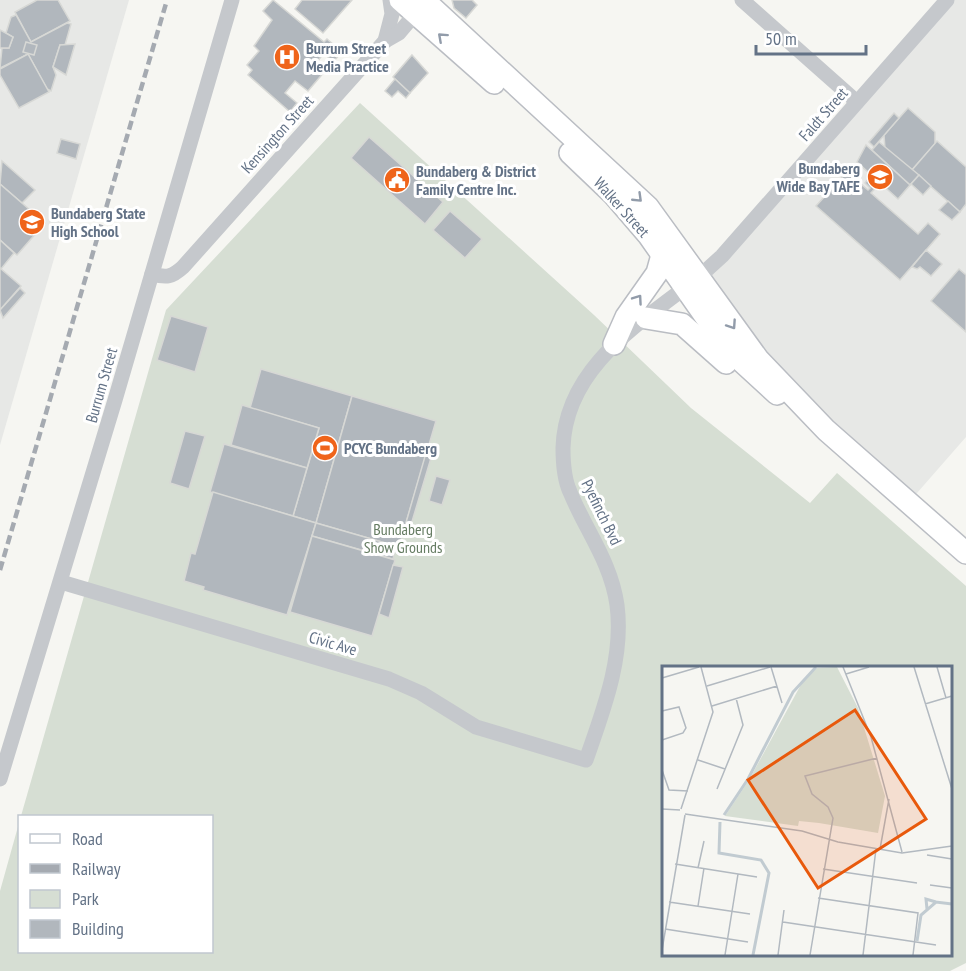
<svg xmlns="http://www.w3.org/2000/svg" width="966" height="971" viewBox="0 0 966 971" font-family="'PT Sans Narrow',sans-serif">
	<rect width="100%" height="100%" fill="#f6f6f2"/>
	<g fill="#e7e8e6">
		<polygon points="0,0 129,0 0,445"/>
		<polygon points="950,0 966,0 966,437 910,501 827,429 702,276"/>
	</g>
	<path fill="#d6ded3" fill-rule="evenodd" d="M360,103L594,315L691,408L810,503L837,473L966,586V963L950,971H0V891L19,823L20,952H212V816H21L166,310ZM663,668H950V954H663Z"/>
	<g fill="#b1b7bd" stroke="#d7d8d5" stroke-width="1.5">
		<polygon points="37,0 58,0 70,21 31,42 15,12"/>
		<polygon points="273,0 324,42 327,39 342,52 333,62 324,53 316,63 325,71 308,91 295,81 285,93 297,103 290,112 248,75 252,70 247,65 259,51 254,46 272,20 263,11"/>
		<polygon points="302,0 352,0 323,33 295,9"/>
		<polygon points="452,0 472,0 477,5 466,18 454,8"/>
		<polygon points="16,15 31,42 67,23 71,24 65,45 60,45 53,67 56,75 51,91 47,89 28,54 0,68 2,48 9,48 13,37 6,33 11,17"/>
		<polygon points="0,30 13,37 9,48 0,48"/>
		<polygon points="26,42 37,45 34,55 23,52"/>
		<polygon points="75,44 66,75 53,67 60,45"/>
		<polygon points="28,54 49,92 19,108 0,75 0,69"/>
		<polygon points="412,55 428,73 410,93 393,77"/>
		<polygon points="395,79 410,93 406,98 398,91 392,97 385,91"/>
		<polygon points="908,108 935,132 935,144 911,171 885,149 884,135"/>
		<polygon points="894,113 899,118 874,147 869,142"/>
		<polygon points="369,137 443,202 425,224 351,158"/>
		<polygon points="61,139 80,144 76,159 57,153"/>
		<polygon points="937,141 966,167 966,204 960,212 912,170"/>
		<polygon points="879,142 919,175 910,185 872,150"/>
		<polygon points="866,145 910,185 898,199 857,162"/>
		<polygon points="2,161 35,190 22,203 0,184"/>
		<polygon points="847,172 868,190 870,188 865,183 872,174 881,182 871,193 918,234 928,223 940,234 900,280 816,206"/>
		<polygon points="919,175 931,186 923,195 911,184"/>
		<polygon points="0,184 45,223 17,255 0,240"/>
		<polygon points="948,201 960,212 952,220 939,210"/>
		<polygon points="450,211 482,239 465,258 433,230"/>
		<polygon points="0,240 14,253 1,269 0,268"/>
		<polygon points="926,250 942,264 931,276 920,267 917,269 912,267"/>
		<polygon points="0,268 21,286 0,310"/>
		<polygon points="959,269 966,275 966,332 931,301"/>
		<polygon points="20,288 25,293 3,318 0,310"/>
		<polygon points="171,316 208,327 195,372 157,360"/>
		<polygon points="261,369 352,396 316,523 293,516 319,428 250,408"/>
		<polygon points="352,396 436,421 399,547 316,523"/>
		<polygon points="242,405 319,428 307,468 231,445"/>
		<polygon points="185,431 205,436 189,489 170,483"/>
		<polygon points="224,444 307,468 293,516 210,492"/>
		<polygon points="428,446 434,448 408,535 403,533"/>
		<polygon points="436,476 450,480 442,505 429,501"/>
		<polygon points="213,492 316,523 287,615 203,590 204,587 184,581 191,553 195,554"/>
		<polygon points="316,523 396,546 393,559 312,536"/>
		<polygon points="312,536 395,560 372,636 290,612"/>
		<polygon points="393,565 403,567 389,618 379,614"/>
	</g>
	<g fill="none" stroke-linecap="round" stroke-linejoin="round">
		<g stroke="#babdc3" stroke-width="24">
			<g id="secondary">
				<polyline points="400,0 494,83"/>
				<polyline points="424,0 648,207 758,359 826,430 966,553"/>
				<polyline points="570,153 613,194 649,236 728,349 777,394"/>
				<polyline points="646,318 682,324 726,363"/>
				<polyline points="614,344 626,317 657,273 662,255"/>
			</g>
		</g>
		<g stroke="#c5c8cc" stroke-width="15">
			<polyline points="742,0 857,102"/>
			<polyline points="385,41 392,14 390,0"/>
			<path d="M152,274C167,278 172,277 183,267L385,41L399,33L415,14V3"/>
			<polyline points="700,276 722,256 947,0"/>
			<path d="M61,582L389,679L421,693L476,727L586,760C603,711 624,658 617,605C611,562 586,531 570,492C564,479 563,462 563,448C565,372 632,328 686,287"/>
			<polyline points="0,779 115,400 232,0"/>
		</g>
		<use href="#secondary" stroke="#fff" stroke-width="21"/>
		<polyline stroke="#a5aab1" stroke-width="4.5" stroke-dasharray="9 4.5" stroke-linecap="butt" points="0,570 167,0"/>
	</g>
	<defs><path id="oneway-chevron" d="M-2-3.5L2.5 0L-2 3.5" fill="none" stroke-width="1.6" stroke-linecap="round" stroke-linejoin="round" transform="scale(1.5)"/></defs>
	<g stroke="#929caa">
		<use href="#oneway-chevron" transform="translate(442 37) rotate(-138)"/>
		<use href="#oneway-chevron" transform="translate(638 198) rotate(44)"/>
		<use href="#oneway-chevron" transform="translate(638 299) rotate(-55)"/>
		<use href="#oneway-chevron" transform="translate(732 325) rotate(56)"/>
	</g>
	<defs>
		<g id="hospital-disc" transform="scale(1.35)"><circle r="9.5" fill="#ef641a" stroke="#fff"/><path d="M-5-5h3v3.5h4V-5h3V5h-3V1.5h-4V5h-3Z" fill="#fff"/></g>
		<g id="university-disc" transform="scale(1.35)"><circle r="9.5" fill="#ef641a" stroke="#fff"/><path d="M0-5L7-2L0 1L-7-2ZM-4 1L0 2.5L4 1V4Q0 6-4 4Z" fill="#fff"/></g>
		<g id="civic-disc" transform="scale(1.35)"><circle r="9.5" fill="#ef641a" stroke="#fff"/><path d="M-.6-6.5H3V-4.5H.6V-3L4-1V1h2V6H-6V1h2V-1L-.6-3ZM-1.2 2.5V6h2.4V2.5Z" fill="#fff"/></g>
		<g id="school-disc" transform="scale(1.35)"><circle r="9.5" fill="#ef641a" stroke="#fff"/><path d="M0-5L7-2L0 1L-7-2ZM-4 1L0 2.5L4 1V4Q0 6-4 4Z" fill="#fff"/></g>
		<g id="stadium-disc" transform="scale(1.35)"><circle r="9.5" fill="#ef641a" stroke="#fff"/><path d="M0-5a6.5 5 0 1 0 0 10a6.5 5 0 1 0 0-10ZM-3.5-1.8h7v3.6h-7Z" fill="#fff"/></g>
	</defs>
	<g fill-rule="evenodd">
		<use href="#hospital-disc" x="287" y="57"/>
		<use href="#university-disc" x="880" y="177"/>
		<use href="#civic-disc" x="397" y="180"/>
		<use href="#school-disc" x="32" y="222"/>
		<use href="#stadium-disc" x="325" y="448"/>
	</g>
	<g text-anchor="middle" stroke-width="6" stroke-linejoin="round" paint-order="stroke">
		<g font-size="16" font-weight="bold" fill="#637286" stroke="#fff" text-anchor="start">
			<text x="306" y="54">Burrum Street<tspan x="306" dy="18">Media Practice</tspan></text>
			<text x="860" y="174" text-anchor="end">Bundaberg<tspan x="860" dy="18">Wide Bay TAFE</tspan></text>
			<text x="416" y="177">Bundaberg &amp; District<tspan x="416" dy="18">Family Centre Inc.</tspan></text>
			<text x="51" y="219">Bundaberg State<tspan x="51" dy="18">High School</tspan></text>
			<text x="344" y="454">PCYC Bundaberg</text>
		</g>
		<g font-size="16" fill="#637286" stroke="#fff">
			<text transform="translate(823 114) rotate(-49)" y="6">Faldt Street</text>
			<text transform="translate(277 134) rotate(-48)" y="6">Kensington Street</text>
			<text transform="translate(622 207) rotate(48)" y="6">Walker Street</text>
			<text transform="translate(101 385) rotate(-74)" y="6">Burrum Street</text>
			<text transform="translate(602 512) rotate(64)" y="6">Pyefinch Bvd</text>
			<text transform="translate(333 643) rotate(16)" y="6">Civic Ave</text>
		</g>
		<g font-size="16" fill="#657c62" stroke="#fff">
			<text x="403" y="535">Bundaberg<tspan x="403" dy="18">Show Grounds</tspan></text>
		</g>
	</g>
	<g transform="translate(662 666)">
		<rect width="290" height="290" fill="#f6f6f2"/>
		<path d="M175,1L196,42L223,130L216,167L157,157L137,155L136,160L63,150L87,114L142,13L155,2Z" fill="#d6ded3"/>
		<path fill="none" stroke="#c1cbd1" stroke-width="3" d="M62,149L86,113L131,26L154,1M58,156L57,187L99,194L107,207L91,289M265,243L264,233L274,236M255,275L259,249L274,236L290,238"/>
		<path fill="none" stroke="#b2b9c0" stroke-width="1.5" d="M109,1L120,37M181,1L209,71L240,186M252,1L290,123M275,1L284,32M184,8L207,1M0,12L37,1M45,20L108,1M263,38L290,30M50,40L115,20M0,45L17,41L24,62L21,67L0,74M36,94L63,103M0,104L7,124L26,125M55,123L81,59L74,32M0,143L18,144M19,143L51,46L39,1M23,148L140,165L176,176L240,187L290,180M218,183L227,133M265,189L290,193M13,198L95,211M36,202L42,175M161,203L255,217M268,219L290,222M156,232L256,247L251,289M7,236L88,248M36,240L42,202M121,256L274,279M3,263L86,276M0,284L23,149M63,289L76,208M116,289L122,244M148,289L171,152L166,141L150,128L143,110L215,92M201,289L214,183"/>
		<path fill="#e8590c" fill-opacity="0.15" stroke="#e8590c" stroke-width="3" d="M193,44L264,153L156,222L86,114Z"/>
		<rect width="290" height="290" fill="none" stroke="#637286" stroke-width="3"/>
	</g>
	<rect x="18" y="815" width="195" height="138" fill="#ffffff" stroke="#c1c7cf" stroke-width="1.5"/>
	<rect x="30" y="834" width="30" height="9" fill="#ffffff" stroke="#c1c7cf" stroke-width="1.5"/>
	<text x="72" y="845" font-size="18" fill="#637286">Road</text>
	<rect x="30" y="864" width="30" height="9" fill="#a5aab1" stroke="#c1c7cf" stroke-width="1.5"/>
	<text x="72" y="875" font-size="18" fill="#637286">Railway</text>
	<rect x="30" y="890" width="30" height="18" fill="#d6ded3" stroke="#c1c7cf" stroke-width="1.5"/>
	<text x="72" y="905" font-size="18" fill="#637286">Park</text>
	<rect x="30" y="920" width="30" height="18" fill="#b1b7bd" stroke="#c1c7cf" stroke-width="1.5"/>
	<text x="72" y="935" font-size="18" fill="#637286">Building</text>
	<path d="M756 45v9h110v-9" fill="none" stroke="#637286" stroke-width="3"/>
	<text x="765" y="45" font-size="18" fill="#637286" stroke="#ffffff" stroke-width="4.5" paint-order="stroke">50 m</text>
</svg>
